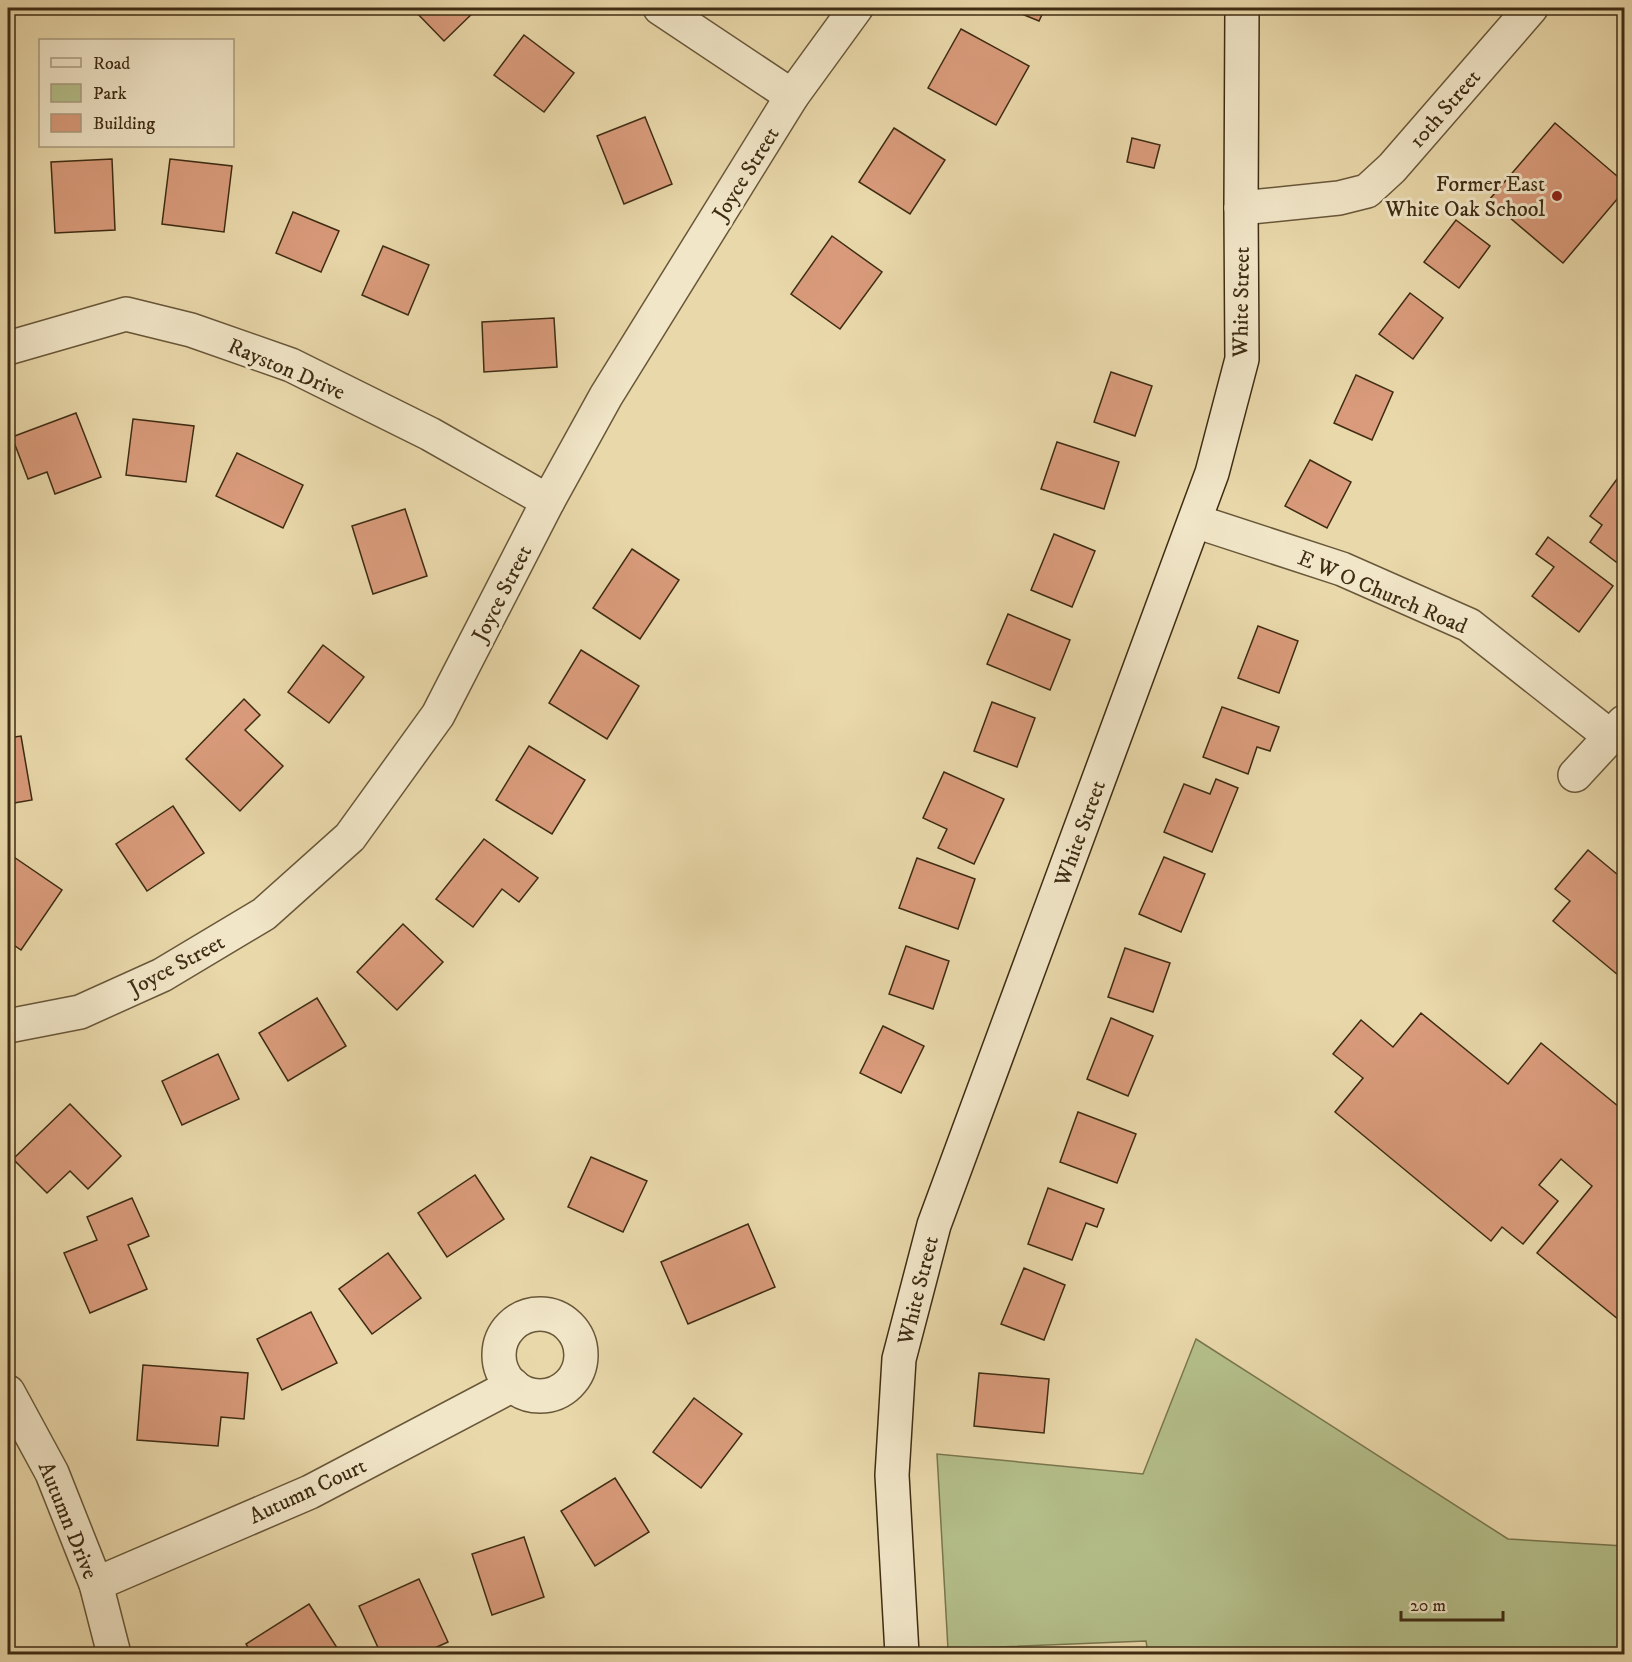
<svg xmlns="http://www.w3.org/2000/svg" width="1632" height="1662" viewBox="0 0 1632 1662" font-family="'IM FELL DW Pica',serif">
	<rect width="100%" height="100%" fill="#e9d8aa"/>
	<filter id="stains"><feTurbulence type="fractalNoise" baseFrequency=".00333" numOctaves="4"/><feColorMatrix values="0 0 0 0 .2 0 0 0 0 .09 0 0 0 0 .02 0 0 0 .5 -.17"/></filter>
	<radialGradient id="worn" r=".72"><stop offset=".6" stop-color="#630" stop-opacity="0"/><stop offset="1" stop-color="#630" stop-opacity=".3"/></radialGradient>
	<polygon fill="#b4bf8a" stroke="#79764e" stroke-width="1.5" points="1196,1339 1508,1539 1624,1546 1624,1654 1148,1654 1146,1641 948,1649 937,1454 1143,1474"/>
	<g fill="#d99b7b" stroke="#3e2c13" stroke-width="1.5">
		<polygon points="412,8 478,8 444,41"/>
		<polygon points="1007,8 1045,8 1039,21"/>
		<polygon points="961,29 1029,66 996,125 928,88"/>
		<polygon points="524,35 574,73 544,112 494,75"/>
		<polygon points="645,117 672,184 624,204 597,136"/>
		<polygon points="1555,123 1624,182 1624,191 1563,263 1489,200"/>
		<polygon points="894,128 945,160 910,214 859,182"/>
		<polygon points="1132,138 1160,145 1154,168 1127,162"/>
		<polygon points="112,159 115,230 55,233 51,162"/>
		<polygon points="170,159 232,166 224,232 162,224"/>
		<polygon points="293,212 339,231 321,272 276,253"/>
		<polygon points="1456,220 1490,246 1459,288 1424,262"/>
		<polygon points="832,236 882,272 840,329 791,294"/>
		<polygon points="383,246 429,265 408,315 362,295"/>
		<polygon points="1410,293 1443,318 1413,359 1379,334"/>
		<polygon points="554,318 557,367 484,372 482,322"/>
		<polygon points="1111,372 1152,386 1135,436 1094,422"/>
		<polygon points="1356,375 1393,392 1372,440 1334,423"/>
		<polygon points="76,413 101,477 55,494 47,472 28,479 12,437"/>
		<polygon points="133,419 194,426 186,482 126,475"/>
		<polygon points="1057,442 1119,462 1104,509 1041,489"/>
		<polygon points="237,453 303,485 283,528 216,496"/>
		<polygon points="1310,460 1351,482 1327,528 1285,506"/>
		<polygon points="1617,479 1624,484 1624,568 1590,542 1602,525 1590,516"/>
		<polygon points="405,509 427,576 373,594 352,526"/>
		<polygon points="1054,534 1095,551 1072,607 1031,590"/>
		<polygon points="1548,537 1613,586 1579,632 1532,596 1554,567 1536,554"/>
		<polygon points="632,549 679,580 640,639 593,608"/>
		<polygon points="1008,614 1070,640 1050,690 987,664"/>
		<polygon points="1258,626 1298,641 1279,693 1238,678"/>
		<polygon points="323,645 364,677 329,723 288,692"/>
		<polygon points="581,650 639,686 607,739 549,703"/>
		<polygon points="244,699 260,715 245,730 283,766 240,811 186,759"/>
		<polygon points="992,702 1035,718 1017,767 974,751"/>
		<polygon points="1222,707 1279,727 1270,751 1257,747 1248,774 1203,757"/>
		<polygon points="21,736 32,800 8,804 8,738"/>
		<polygon points="529,746 585,780 552,834 496,800"/>
		<polygon points="944,772 1004,799 974,864 938,848 947,829 923,818"/>
		<polygon points="1216,779 1238,788 1212,852 1164,832 1184,784 1210,794"/>
		<polygon points="173,806 204,853 147,891 116,844"/>
		<polygon points="484,839 538,878 519,902 502,889 473,927 436,899"/>
		<polygon points="1588,850 1624,880 1624,980 1553,921 1570,901 1555,889"/>
		<polygon points="8,853 62,890 21,950 8,941"/>
		<polygon points="1164,857 1205,874 1181,932 1139,914"/>
		<polygon points="917,858 975,879 958,929 899,908"/>
		<polygon points="403,924 443,962 397,1010 357,972"/>
		<polygon points="906,946 949,961 933,1009 889,994"/>
		<polygon points="1125,948 1170,963 1153,1012 1108,997"/>
		<polygon points="317,998 346,1046 288,1081 259,1033"/>
		<polygon points="1421,1013 1508,1084 1541,1043 1624,1111 1624,1324 1537,1253 1592,1186 1561,1159 1539,1185 1558,1201 1523,1244 1502,1227 1491,1241 1335,1112 1363,1078 1333,1054 1361,1020 1393,1047"/>
		<polygon points="1111,1018 1153,1036 1128,1096 1087,1079"/>
		<polygon points="883,1026 924,1046 901,1093 860,1073"/>
		<polygon points="218,1054 239,1099 182,1125 162,1081"/>
		<polygon points="70,1104 121,1156 88,1189 70,1171 47,1193 13,1159"/>
		<polygon points="1078,1112 1136,1134 1117,1183 1060,1162"/>
		<polygon points="591,1157 647,1181 623,1232 568,1207"/>
		<polygon points="475,1175 504,1219 447,1257 418,1213"/>
		<polygon points="1048,1188 1104,1209 1097,1227 1086,1223 1072,1260 1028,1244"/>
		<polygon points="132,1198 149,1236 128,1245 147,1289 90,1313 64,1253 97,1240 87,1217"/>
		<polygon points="748,1224 775,1287 688,1324 661,1262"/>
		<polygon points="388,1253 421,1298 372,1334 339,1289"/>
		<polygon points="1024,1268 1065,1285 1044,1340 1001,1324"/>
		<polygon points="311,1312 337,1363 282,1390 257,1339"/>
		<polygon points="143,1365 248,1373 244,1419 221,1417 218,1446 137,1440"/>
		<polygon points="979,1373 1049,1379 1044,1433 974,1426"/>
		<polygon points="694,1398 742,1434 701,1488 653,1452"/>
		<polygon points="615,1478 649,1532 595,1566 561,1511"/>
		<polygon points="524,1537 544,1597 492,1615 472,1554"/>
		<polygon points="419,1579 448,1642 421,1654 381,1654 359,1606"/>
		<polygon points="309,1604 341,1654 252,1654 246,1644"/>
	</g>
	<g fill="none" stroke-linecap="round" stroke-linejoin="round">
		<g stroke="#695739" stroke-width="36">
			<g id="street">
				<polyline points="660,8 792,96"/>
				<polyline points="1241,208 1339,198 1367,191 1392,168 1531,8"/>
				<polyline points="8,348 126,314 191,330 291,365 430,434 548,501"/>
				<polyline points="1195,521 1342,569 1469,625 1611,737"/>
				<polyline points="1575,775 1624,722"/>
				<polyline points="8,1026 80,1012 162,975 264,914 350,837 438,715 548,501 606,396 792,96 856,8"/>
				<circle cx="540" cy="1355" r="41"/>
				<polyline points="8,1392 52,1473 96,1584 114,1654"/>
				<polyline points="96,1584 310,1492 513,1385"/>
			</g>
		</g>
		<g stroke="#3e2c13" stroke-width="36">
			<polyline id="secondary" points="902,1654 892,1475 899,1359 934,1225 1212,473 1242,359 1241,208 1242,8"/>
		</g>
		<use href="#street" stroke="#f1e6c8" stroke-width="33"/>
		<use href="#secondary" stroke="#f1e6c8" stroke-width="33"/>
	</g>
	<circle fill="#8f2418" stroke="#f1e6c8" stroke-width="2" cx="1557" cy="196" r="6"/>
	<g text-anchor="middle" stroke-width="6" stroke-linejoin="round" paint-order="stroke">
		<g font-size="22" fill="#3e2c13" stroke="#f1e6c8">
			<text transform="translate(1444 108) rotate(-49)" y="8">10th Street</text>
			<text transform="translate(745 173) rotate(-58)" y="8">Joyce Street</text>
			<text transform="translate(1240 302) rotate(-89)" y="8">White Street</text>
			<text transform="translate(287 368) rotate(23)" y="8">Rayston Drive</text>
			<text transform="translate(1383 591) rotate(23)" y="8">E W O Church Road</text>
			<text transform="translate(501 593) rotate(-63)" y="8">Joyce Street</text>
			<text transform="translate(1079 833) rotate(-70)" y="8">White Street</text>
			<text transform="translate(176 964) rotate(-28)" y="8">Joyce Street</text>
			<text transform="translate(917 1290) rotate(-76)" y="8">White Street</text>
			<text transform="translate(307 1490) rotate(-25)" y="8">Autumn Court</text>
			<text transform="translate(69 1520) rotate(68)" y="8">Autumn Drive</text>
		</g>
		<g font-size="22" fill="#3e2c13" stroke="#f1e6c8" text-anchor="end">
			<text x="1545" y="191">Former East<tspan x="1545" dy="25">White Oak School</tspan></text>
		</g>
	</g>
	<rect width="1632" height="1662" fill="none" stroke="#e9d8aa" stroke-width="30"/>
	<rect x="9" y="9" width="1614" height="1644" fill="none" stroke="#3e2c13" stroke-width="3"/>
	<rect x="15" y="15" width="1602" height="1632" fill="none" stroke="#3e2c13" stroke-width="1.5"/>
	<rect x="39" y="39" width="195" height="108" fill="#f1e6c8" stroke="#a99c80" stroke-width="1.5"/>
	<rect x="51" y="58" width="30" height="9" fill="#f1e6c8" stroke="#a99c80" stroke-width="1.5"/>
	<text x="93" y="69" font-size="18" fill="#3e2c13">Road</text>
	<rect x="51" y="84" width="30" height="18" fill="#b4bf8a" stroke="#a99c80" stroke-width="1.5"/>
	<text x="93" y="99" font-size="18" fill="#3e2c13">Park</text>
	<rect x="51" y="114" width="30" height="18" fill="#d99b7b" stroke="#a99c80" stroke-width="1.5"/>
	<text x="93" y="129" font-size="18" fill="#3e2c13">Building</text>
	<path d="M1401 1611v9h102v-9" fill="none" stroke="#3e2c13" stroke-width="3"/>
	<text x="1410" y="1611" font-size="18" fill="#3e2c13" stroke="#f1e6c8" stroke-width="4.5" paint-order="stroke">20 m</text>
	<rect width="100%" height="100%" filter="url(#stains)"/>
	<rect width="100%" height="100%" fill="url(#worn)"/>
</svg>
